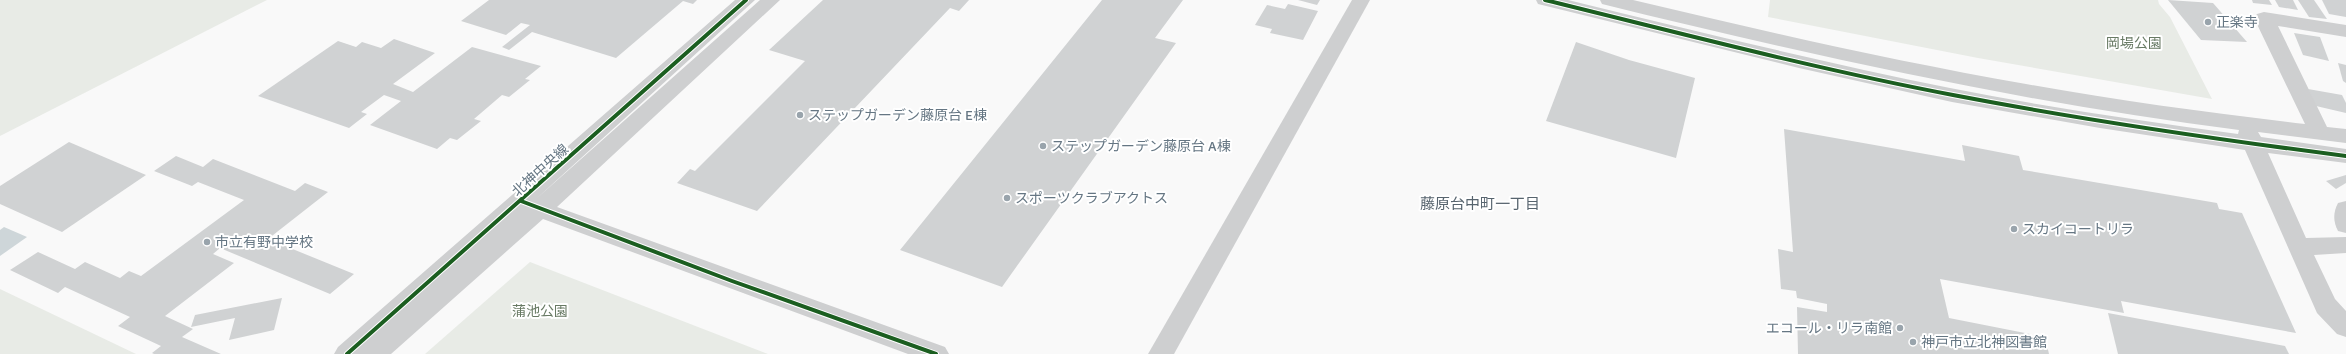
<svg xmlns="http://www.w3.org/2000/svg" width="2346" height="354" viewBox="0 0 2346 354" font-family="Signika,'Noto Sans JP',sans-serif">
	<rect width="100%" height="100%" fill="#f9f9f9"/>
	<g fill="#e8ebe6">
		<polygon points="0,0 267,0 0,136"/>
		<polygon points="1770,0 2158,0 2159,4 2170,17 2212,99 1978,58 1768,17"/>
		<polygon points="530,262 768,354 425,354"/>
		<polygon points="0,289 136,354 0,354"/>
	</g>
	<polygon fill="#ced6d9" points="4,227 27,237 0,256 0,230"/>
	<g fill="#d0d2d3">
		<polygon points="489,0 697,0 693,4 683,1 616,58 532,32 509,50 502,47 530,25 521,23 506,35 461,21"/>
		<polygon points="823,0 969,0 959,11 950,8 757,211 677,183 690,169 695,171 805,61 769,50"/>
		<polygon points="1102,0 1183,0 1155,38 1176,43 1002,287 900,250"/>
		<polygon points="1298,0 1320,0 1317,5"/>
		<polygon points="2168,0 2213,3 2247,42 2201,40"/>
		<polygon points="2252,0 2269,0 2272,5 2253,3"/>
		<polygon points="2275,0 2293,0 2298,10 2279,7"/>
		<polygon points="2298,0 2314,0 2327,19 2309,17"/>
		<polygon points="2322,0 2346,0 2346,17 2329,14"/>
		<polygon points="1288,4 1318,11 1303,40 1270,33 1272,29 1255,25 1267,5 1285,9"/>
		<polygon points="2294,33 2320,37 2329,61 2303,55"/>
		<polygon points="394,39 435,53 393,84 413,92 472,47 541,66 525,79 530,80 509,97 502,95 474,119 481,121 457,140 450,138 437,149 370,125 401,101 384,95 361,112 367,114 349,128 258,96 338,41 356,47 362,42 381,48"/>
		<polygon points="1576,42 1629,60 1695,78 1676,158 1546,121"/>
		<polygon points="2338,63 2346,65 2346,83 2343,81"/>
		<polygon points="2308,89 2342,95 2346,103 2346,113 2316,106"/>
		<polygon points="1784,129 1965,161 1962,145 2019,156 2023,170 2217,203 2219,209 2242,213 2296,333 2121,301 2124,313 1940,279 1949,318 2030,334 2031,339 2046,341 2049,354 1798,354 1797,307 1827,312 1827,304 1797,298 1796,291 1781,289 1778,249 1793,252"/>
		<polygon points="69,142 146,175 62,232 0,204 0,186"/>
		<polygon points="176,156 203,167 213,159 295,191 305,183 328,192 268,239 354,274 330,294 220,248 213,254 234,263 165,316 193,329 182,337 221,354 154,354 152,353 161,346 118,326 130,317 65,287 58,293 10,270 38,252 75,269 85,262 120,278 129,271 141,276 244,200 198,182 192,186 154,171"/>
		<polygon points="2346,175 2346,183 2336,189 2326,181"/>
		<polygon points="282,298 274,330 229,340 235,318 191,327 195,315"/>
		<polygon points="2108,313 2285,346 2289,354 2118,354"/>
	</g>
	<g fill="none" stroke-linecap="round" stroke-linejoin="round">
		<g fill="#cecfd0" fill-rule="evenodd">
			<polygon points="735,0 755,0 536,199 760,0 780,0 557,207 945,347 949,354 908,354 543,219 391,354 334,354 338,347"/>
			<polygon points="1352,0 1370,0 1174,354 1148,354"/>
			<path d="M1536,0H1568C1695,31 1822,62 1950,88C2045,107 2142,121 2238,134L2239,130C2024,103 1813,56 1602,4L1600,0H1633C1763,31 1894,61 2026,84C2119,101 2212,113 2305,124L2254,18L2257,14L2264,12L2346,25V37L2278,26L2327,127L2346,129V143L2258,132L2261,137L2346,149V163L2268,153L2306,238L2346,237V253L2314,255L2335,299L2346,311V337L2337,334L2317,313L2245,150L2100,128L1952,102L1799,68L1538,4Z"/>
			<path d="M2346,201V233L2338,231C2333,222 2333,212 2338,203Z"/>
		</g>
		<g stroke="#fff" stroke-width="6">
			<g id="cycleway">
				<path d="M1545,0C1680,33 1816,69 1953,95C2083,120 2214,139 2346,156"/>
				<polyline points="521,201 732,281 936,354"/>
				<polyline points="347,354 746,0"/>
			</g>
		</g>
		<use href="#cycleway" stroke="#1b5e20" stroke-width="4"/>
	</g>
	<g fill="#99a4ac" stroke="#fff" stroke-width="1.5">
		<circle cx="2208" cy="22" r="4"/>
		<circle cx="800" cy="115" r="4"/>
		<circle cx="1043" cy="146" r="4"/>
		<circle cx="1007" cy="198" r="4"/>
		<circle cx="2014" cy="229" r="4"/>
		<circle cx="207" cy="242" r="4"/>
		<circle cx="1900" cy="328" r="4"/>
		<circle cx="1913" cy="342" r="4"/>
	</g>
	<g text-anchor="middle" stroke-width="4" stroke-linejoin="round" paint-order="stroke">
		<g font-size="14" fill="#657683" stroke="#fff" text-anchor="start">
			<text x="2216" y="27">正楽寺</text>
			<text x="808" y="120">ステップガーデン藤原台 E棟</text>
			<text x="1051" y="151">ステップガーデン藤原台 A棟</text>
			<text x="1015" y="203">スポーツクラブアクトス</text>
			<text x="2022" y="234">スカイコートリラ</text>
			<text x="215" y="247">市立有野中学校</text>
			<text x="1892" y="333" text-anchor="end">エコール・リラ南館</text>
			<text x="1921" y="347">神戸市立北神図書館</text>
		</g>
		<g font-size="14" fill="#687a64" stroke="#fff">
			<text x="2134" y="48">岡場公園</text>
			<text x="540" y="316">蒲池公園</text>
		</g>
		<g font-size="14" fill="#657683" stroke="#fff">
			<text transform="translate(540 170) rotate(-42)" y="5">北神中央線</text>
		</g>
		<g font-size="15" fill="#57646e" stroke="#fff">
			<text x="1480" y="209">藤原台中町一丁目</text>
		</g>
	</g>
</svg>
